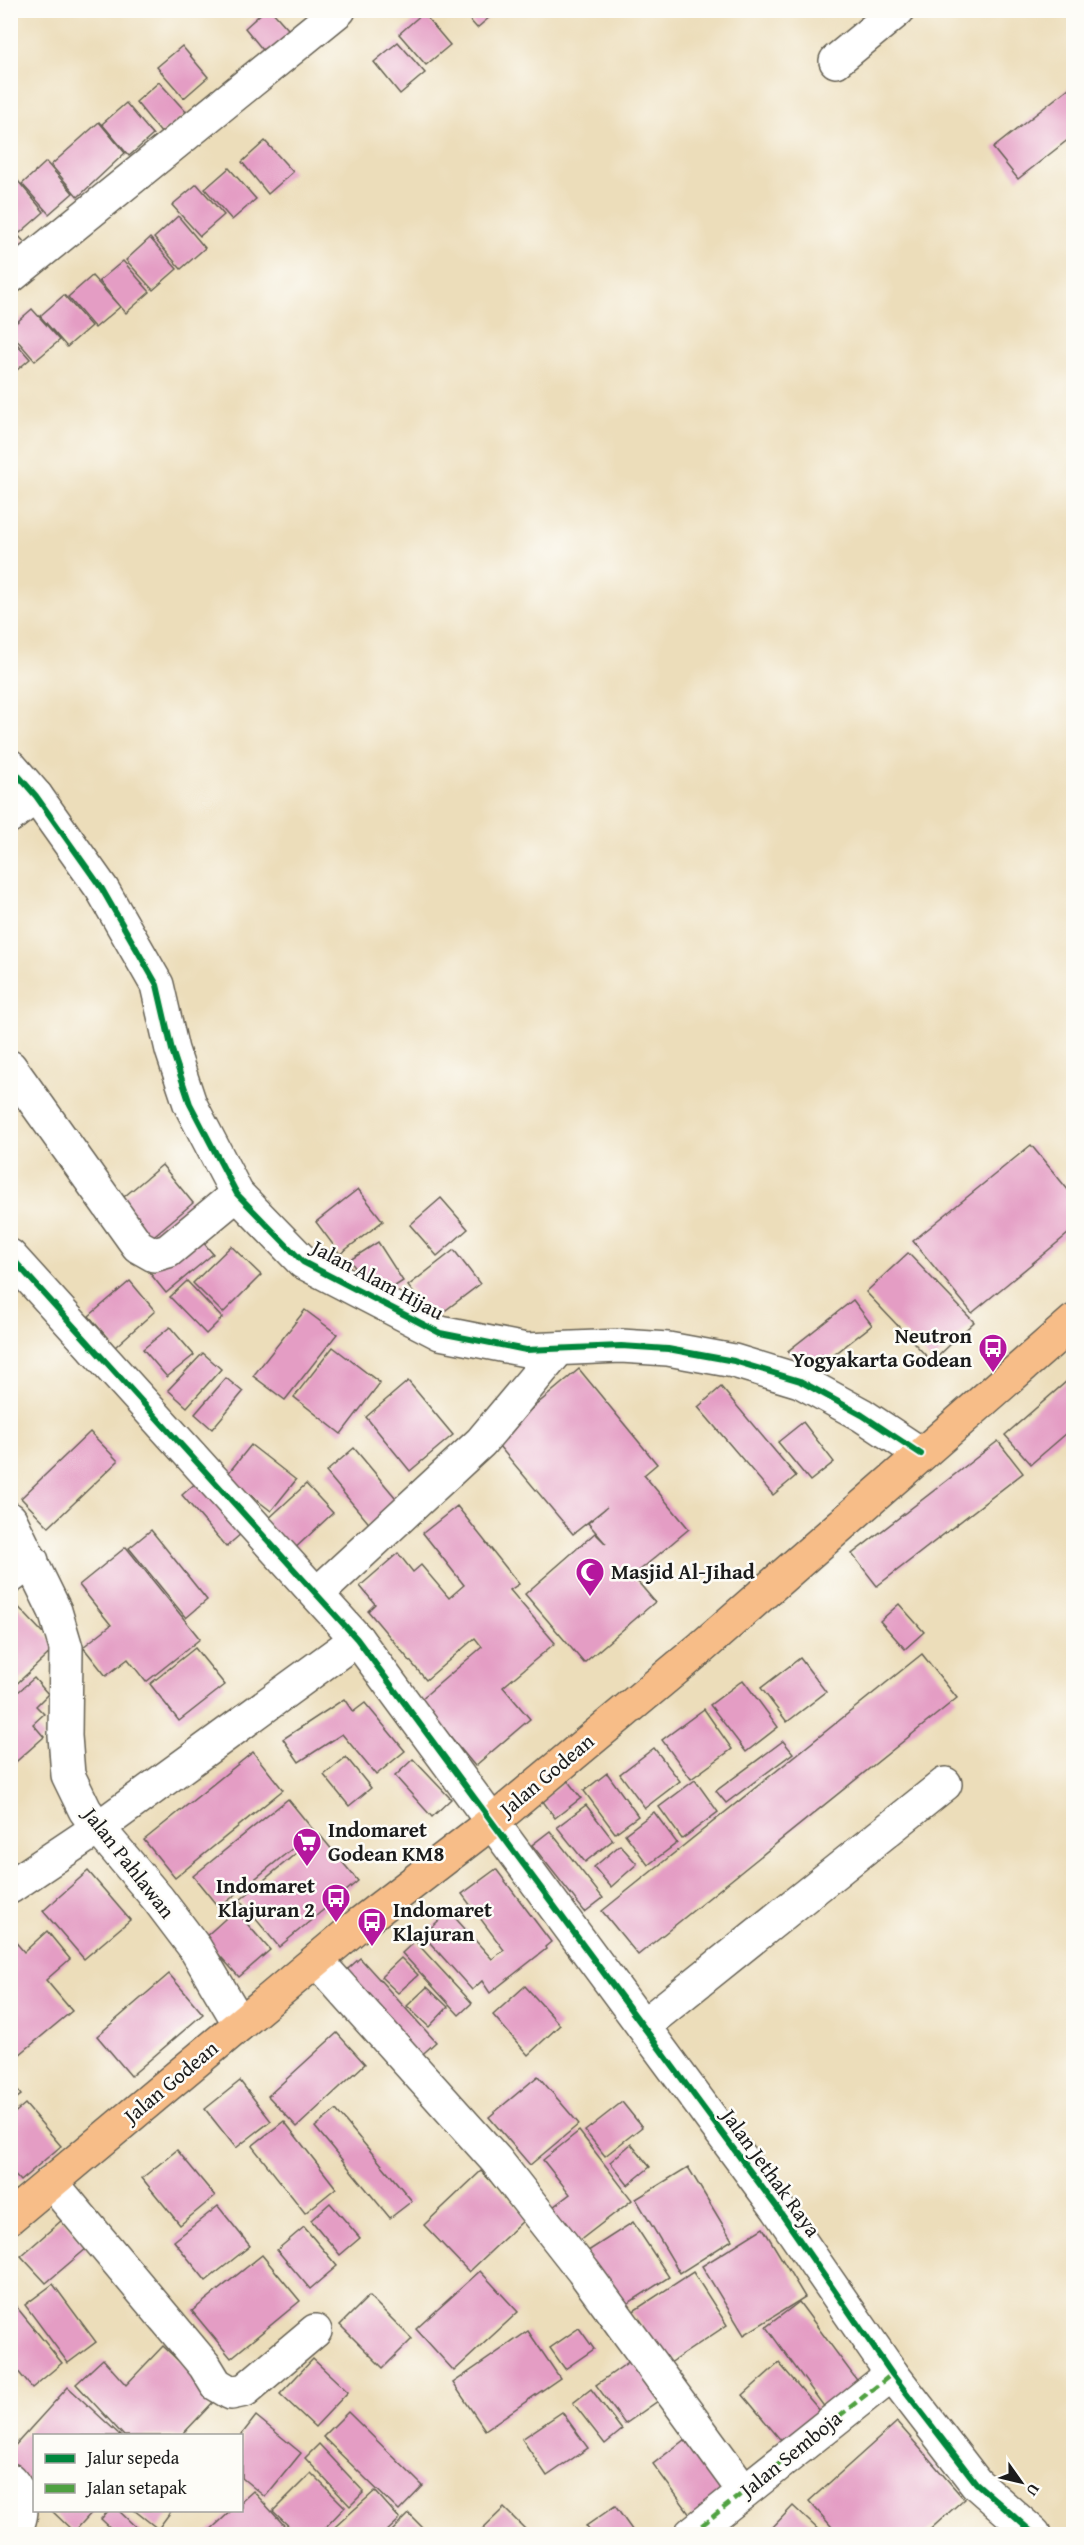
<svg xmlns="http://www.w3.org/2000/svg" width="1084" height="2545" viewBox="0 0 1084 2545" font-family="'Gentium Book Plus',serif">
	<rect width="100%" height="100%" fill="#fdfcf7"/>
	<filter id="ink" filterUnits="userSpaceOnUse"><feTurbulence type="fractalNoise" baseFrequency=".0167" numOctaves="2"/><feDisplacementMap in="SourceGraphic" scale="12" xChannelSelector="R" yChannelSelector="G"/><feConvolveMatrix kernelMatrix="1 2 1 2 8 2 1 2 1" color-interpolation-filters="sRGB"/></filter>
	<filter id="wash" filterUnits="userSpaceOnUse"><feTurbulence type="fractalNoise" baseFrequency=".008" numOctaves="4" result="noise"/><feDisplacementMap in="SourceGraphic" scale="24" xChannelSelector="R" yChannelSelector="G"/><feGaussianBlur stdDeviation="1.35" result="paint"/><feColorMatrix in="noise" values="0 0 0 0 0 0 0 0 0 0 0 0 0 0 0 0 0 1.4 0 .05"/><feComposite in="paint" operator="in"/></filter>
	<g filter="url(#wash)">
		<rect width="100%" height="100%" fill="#ecddba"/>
		<g id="blocks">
			<g fill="#e49dc4">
				<polygon points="265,10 271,10 296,38 271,60 245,28"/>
				<polygon points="461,10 498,10 477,28"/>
				<polygon points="423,13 450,45 426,65 399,34"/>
				<polygon points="398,42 425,73 400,94 374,62"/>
				<polygon points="182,46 208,77 184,98 157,67"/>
				<polygon points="159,82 187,113 162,134 136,102"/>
				<polygon points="1074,84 1074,135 1018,179 993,148"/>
				<polygon points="126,103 153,135 129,156 102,124"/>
				<polygon points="99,122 125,153 78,197 51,165"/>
				<polygon points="265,141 293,172 268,194 242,162"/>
				<polygon points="46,162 73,193 49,214 22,184"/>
				<polygon points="229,168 256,199 232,220 205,189"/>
				<polygon points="18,181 44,212 20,233 10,222 10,187"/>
				<polygon points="197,184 224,215 200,236 172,205"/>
				<polygon points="178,216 205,248 181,269 154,238"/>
				<polygon points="10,226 33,252 10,271"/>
				<polygon points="150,238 177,269 153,290 126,260"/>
				<polygon points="123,261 150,292 126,313 99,281"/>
				<polygon points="92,276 120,307 95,328 68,297"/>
				<polygon points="64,295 91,326 67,347 40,316"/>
				<polygon points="32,309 60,340 35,361 10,332 10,328"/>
				<polygon points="10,336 30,359 10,376"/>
				<polygon points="1031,1145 1074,1197 1074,1229 972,1313 913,1241"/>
				<polygon points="162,1165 193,1203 150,1239 119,1201"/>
				<polygon points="358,1189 383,1221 340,1254 316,1222"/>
				<polygon points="441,1198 468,1229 437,1256 410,1225"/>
				<polygon points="196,1234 213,1254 166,1293 149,1272"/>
				<polygon points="378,1242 403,1281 375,1299 350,1260"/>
				<polygon points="231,1246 261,1275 223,1313 193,1283"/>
				<polygon points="454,1250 480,1284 434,1319 408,1286"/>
				<polygon points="908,1253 974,1322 932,1362 866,1292"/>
				<polygon points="130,1281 155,1311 115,1347 89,1316"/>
				<polygon points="187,1281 222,1318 206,1334 170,1297"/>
				<polygon points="853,1300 872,1325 807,1376 788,1351"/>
				<polygon points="305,1310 337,1334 285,1400 253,1376"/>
				<polygon points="170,1327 194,1355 167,1377 143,1349"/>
				<polygon points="333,1347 380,1383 341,1434 294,1397"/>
				<polygon points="203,1353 221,1369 187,1407 168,1390"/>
				<polygon points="579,1369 657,1464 644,1475 689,1529 633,1576 655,1602 584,1663 525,1594 595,1533 606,1544 588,1523 607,1507 573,1534 494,1440"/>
				<polygon points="1074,1375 1074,1427 1031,1464 1005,1435"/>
				<polygon points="226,1378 243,1392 212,1429 195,1414"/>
				<polygon points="408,1381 453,1435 410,1471 366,1417"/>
				<polygon points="721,1387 796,1476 773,1495 698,1407"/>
				<polygon points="803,1422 834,1462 810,1481 778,1442"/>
				<polygon points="90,1432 118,1461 49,1527 21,1498"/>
				<polygon points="998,1441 1023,1473 877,1586 852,1554"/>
				<polygon points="251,1445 296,1480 271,1511 226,1476"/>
				<polygon points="354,1448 400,1503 372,1527 326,1472"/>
				<polygon points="206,1474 250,1526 226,1547 182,1495"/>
				<polygon points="306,1484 333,1513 292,1551 264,1523"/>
				<polygon points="457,1506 519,1584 510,1590 555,1643 503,1687 530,1719 475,1766 420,1700 482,1647 475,1638 426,1680 368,1611 375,1604 360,1586 398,1553 413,1572 421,1565 449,1598 464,1585 423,1533"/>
				<polygon points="151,1530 207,1600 186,1618 129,1548"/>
				<polygon points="126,1547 200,1639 146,1682 128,1659 106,1676 83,1647 111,1625 79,1585"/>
				<polygon points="10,1598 56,1647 10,1690"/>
				<polygon points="899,1604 924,1632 905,1649 880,1621"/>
				<polygon points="195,1648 225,1685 179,1721 150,1684"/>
				<polygon points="922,1654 957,1698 638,1955 602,1911"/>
				<polygon points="800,1658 826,1692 787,1722 761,1688"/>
				<polygon points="34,1678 48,1694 36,1706 44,1714 33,1724 44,1737 10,1767 10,1699"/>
				<polygon points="743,1680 778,1727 746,1752 710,1705"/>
				<polygon points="344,1699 353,1712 365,1703 405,1751 376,1775 342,1734 299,1762 283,1739"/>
				<polygon points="704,1709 732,1749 691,1779 662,1740"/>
				<polygon points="783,1741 793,1753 726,1803 716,1791"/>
				<polygon points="654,1748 680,1781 645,1808 620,1774"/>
				<polygon points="253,1752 283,1790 175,1878 144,1840"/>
				<polygon points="346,1757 371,1788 349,1806 324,1775"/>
				<polygon points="413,1759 451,1799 432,1817 395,1776"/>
				<polygon points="607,1773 638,1816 615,1833 584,1791"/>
				<polygon points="567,1780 581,1798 555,1818 542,1800"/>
				<polygon points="695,1780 718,1812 682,1839 659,1807"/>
				<polygon points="288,1799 314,1831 219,1908 193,1876"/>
				<polygon points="586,1805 613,1840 585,1862 557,1827"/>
				<polygon points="654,1812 677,1843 648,1865 625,1834"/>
				<polygon points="550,1831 603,1898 585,1912 532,1845"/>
				<polygon points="319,1834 358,1881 279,1947 240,1900"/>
				<polygon points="620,1845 637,1864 611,1887 594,1867"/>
				<polygon points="496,1869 551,1942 545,1947 546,1949 490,1993 482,1981 472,1990 423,1935 449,1911 492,1959 504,1950 462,1894"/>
				<polygon points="88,1871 130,1920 84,1959 43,1911"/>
				<polygon points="235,1910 270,1950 239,1977 204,1938"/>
				<polygon points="47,1931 70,1959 46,1980 72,2011 19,2055 10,2045 10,1941 13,1939 24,1952"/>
				<polygon points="415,1941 472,2003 459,2015 402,1953"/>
				<polygon points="360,1958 436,2042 415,2061 339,1977"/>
				<polygon points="401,1958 418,1975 398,1993 381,1977"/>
				<polygon points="169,1974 203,2014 131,2076 97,2036"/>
				<polygon points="525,1986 560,2025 528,2055 493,2015"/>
				<polygon points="427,1987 448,2007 429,2027 407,2006"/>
				<polygon points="337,2033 365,2064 297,2127 268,2096"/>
				<polygon points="538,2076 579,2124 530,2165 489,2117"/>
				<polygon points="10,2080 21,2095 10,2103"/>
				<polygon points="240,2081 271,2121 236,2148 205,2109"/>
				<polygon points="622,2102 642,2127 605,2156 585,2131"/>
				<polygon points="25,2104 61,2146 20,2181 10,2170 10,2117"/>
				<polygon points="336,2110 412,2201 390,2218 315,2127"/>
				<polygon points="284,2121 336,2188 305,2213 252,2146"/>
				<polygon points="579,2131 632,2200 570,2248 545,2213 570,2194 543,2160"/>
				<polygon points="631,2144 650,2167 628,2185 610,2162"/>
				<polygon points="177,2150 215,2196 180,2225 142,2178"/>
				<polygon points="688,2167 732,2240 680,2273 636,2199"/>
				<polygon points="481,2171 526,2218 469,2272 424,2225"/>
				<polygon points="330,2203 360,2238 340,2255 311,2220"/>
				<polygon points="218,2206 250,2246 206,2281 174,2241"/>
				<polygon points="62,2220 87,2248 46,2283 21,2256"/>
				<polygon points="633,2222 669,2277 621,2308 585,2253"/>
				<polygon points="304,2227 337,2266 310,2289 277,2250"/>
				<polygon points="763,2228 805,2297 744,2335 702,2266"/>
				<polygon points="262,2255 300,2301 231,2358 192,2311"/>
				<polygon points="480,2271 518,2312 454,2371 416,2329"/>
				<polygon points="693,2272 727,2325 667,2365 632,2312"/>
				<polygon points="53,2284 96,2342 68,2363 25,2305"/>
				<polygon points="369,2296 412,2339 383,2368 340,2325"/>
				<polygon points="10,2299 62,2363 32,2388 10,2362"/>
				<polygon points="799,2302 862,2387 828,2412 766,2327"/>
				<polygon points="579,2328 594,2349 565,2369 550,2348"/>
				<polygon points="528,2331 560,2378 485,2430 453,2383"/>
				<polygon points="163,2346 217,2398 181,2436 124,2436 76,2384 103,2359 126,2385"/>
				<polygon points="637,2356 665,2396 625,2424 596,2385"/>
				<polygon points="313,2359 348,2392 315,2427 280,2394"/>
				<polygon points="779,2363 821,2412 784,2444 743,2395"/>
				<polygon points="68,2387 121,2436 34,2436 34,2496 10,2474 10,2451"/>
				<polygon points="591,2389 622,2430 605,2444 573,2403"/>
				<polygon points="348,2412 423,2486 399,2511 323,2437"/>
				<polygon points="562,2412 588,2448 547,2476 522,2439"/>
				<polygon points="256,2416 301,2453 265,2497 242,2478 242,2434"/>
				<polygon points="897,2422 964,2499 925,2534 838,2534 809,2501"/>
				<polygon points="693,2433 735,2487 693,2518 653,2464"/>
				<polygon points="319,2444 364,2492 350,2506 305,2458"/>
				<polygon points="311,2473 345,2507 319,2534 297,2534 273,2511"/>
				<polygon points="253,2491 292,2534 206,2534 232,2510 242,2510 242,2501"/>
				<polygon points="375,2491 400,2519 384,2534 327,2534"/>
				<polygon points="615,2506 635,2534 592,2534 586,2526"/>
				<polygon points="793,2506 823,2534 776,2534 771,2529"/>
				<polygon points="504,2508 530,2534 477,2534"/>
				<polygon points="51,2510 94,2510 74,2532"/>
				<polygon points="109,2510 118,2510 143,2534 117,2534 101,2519"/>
				<polygon points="134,2510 172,2510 158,2529"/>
				<polygon points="409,2514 429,2534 389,2534"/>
			</g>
		</g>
	</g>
	<g filter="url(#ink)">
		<use href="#blocks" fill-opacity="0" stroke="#656053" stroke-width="1.5"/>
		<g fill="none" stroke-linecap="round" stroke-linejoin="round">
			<g stroke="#656053" stroke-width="36">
				<g id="minor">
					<polyline points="836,61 898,10"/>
					<polyline points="10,277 339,10"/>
					<polyline points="10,766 36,796 102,889 157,985 172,1050 190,1104 237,1194 303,1262 440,1333 526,1350 621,1346 668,1349 734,1361 800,1381 862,1415 921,1454"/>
					<polyline points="10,816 36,796"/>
					<polyline points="10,1067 138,1246 154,1255 168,1251 237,1194"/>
					<polyline points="10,1256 357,1639 778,2209 892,2374 976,2483 1034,2534"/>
					<polyline points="10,1519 55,1611 66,1648 65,1736 68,1775 85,1810 98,1828 158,1899 195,1948 240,2024"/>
					<polyline points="10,1577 32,1561"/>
					<polyline points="317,1594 481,1442 559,1349"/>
					<polyline points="10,1887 98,1828 357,1639"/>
					<polyline points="317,1961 496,2160 583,2271 744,2491"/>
					<polyline points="643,2026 945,1784"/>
					<polyline points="51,2182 205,2366 216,2384 231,2393 245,2390 315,2331"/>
					<path d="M10,2480C24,2495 25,2519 11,2534"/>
					<polyline points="691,2534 892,2374"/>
				</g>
			</g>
			<g stroke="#656053" stroke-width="36">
				<polyline id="major" points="10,2217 362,1922 492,1822 702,1647 1074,1321"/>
			</g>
			<use href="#minor" stroke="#fff" stroke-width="33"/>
			<use href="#major" stroke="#f7bd88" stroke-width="33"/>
			<polyline stroke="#4fa141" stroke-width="4.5" stroke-dasharray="9 4.5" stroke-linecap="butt" points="691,2534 892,2374"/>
			<g stroke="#fdfcf7" stroke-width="10">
				<g id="cycleway">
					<polyline points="10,766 36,796 102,889 157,985 172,1050 190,1104 237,1194 303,1262 440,1333 526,1350 621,1346 668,1349 734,1361 800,1381 862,1415 921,1454"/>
					<polyline points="10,1256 357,1639 778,2209 892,2374 976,2483 1034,2534"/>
				</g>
			</g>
			<use href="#cycleway" stroke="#00873e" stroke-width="6"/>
		</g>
	</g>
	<defs>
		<g id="bus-pin" transform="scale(1.5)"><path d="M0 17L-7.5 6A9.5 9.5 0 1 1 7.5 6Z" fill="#b5179e" stroke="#fdfcf7"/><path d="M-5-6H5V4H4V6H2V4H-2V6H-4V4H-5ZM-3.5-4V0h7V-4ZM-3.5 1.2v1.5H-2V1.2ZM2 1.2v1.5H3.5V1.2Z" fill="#fff"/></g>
		<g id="mosque-pin" transform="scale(1.5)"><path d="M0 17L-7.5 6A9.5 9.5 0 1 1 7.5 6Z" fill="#b5179e" stroke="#fdfcf7"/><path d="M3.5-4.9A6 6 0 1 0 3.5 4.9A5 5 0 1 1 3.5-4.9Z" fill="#fff"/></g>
		<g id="supermarket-pin" transform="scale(1.5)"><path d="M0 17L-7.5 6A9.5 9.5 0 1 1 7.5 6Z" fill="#b5179e" stroke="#fdfcf7"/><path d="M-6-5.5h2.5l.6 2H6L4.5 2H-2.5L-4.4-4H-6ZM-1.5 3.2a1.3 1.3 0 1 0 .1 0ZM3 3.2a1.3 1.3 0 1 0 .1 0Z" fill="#fff"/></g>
	</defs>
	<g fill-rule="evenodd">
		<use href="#bus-pin" x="993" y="1348"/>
		<use href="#mosque-pin" x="590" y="1572"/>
		<use href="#supermarket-pin" x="307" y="1842"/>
		<use href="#bus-pin" x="336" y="1898"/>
		<use href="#bus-pin" x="372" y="1922"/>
	</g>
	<g text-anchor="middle" stroke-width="5" stroke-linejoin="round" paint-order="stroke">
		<g font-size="21" fill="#1c1c1c" stroke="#fdfcf7">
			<text transform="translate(378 1280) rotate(28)" y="7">Jalan Alam Hijau</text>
			<text transform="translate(547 1775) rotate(-40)" y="7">Jalan Godean</text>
			<text transform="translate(129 1863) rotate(52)" y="7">Jalan Pahlawan</text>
			<text transform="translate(171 2082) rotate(-40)" y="7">Jalan Godean</text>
			<text transform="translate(771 2173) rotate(54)" y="7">Jalan Jethak Raya</text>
			<text transform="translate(791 2454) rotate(-39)" y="7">Jalan Semboja</text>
		</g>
		<g font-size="21" font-weight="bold" fill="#1c1c1c" stroke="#fdfcf7" text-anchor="start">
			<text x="972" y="1343" text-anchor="end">Neutron<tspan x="972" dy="24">Yogyakarta Godean</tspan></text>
			<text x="611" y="1579">Masjid Al-Jihad</text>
			<text x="328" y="1837">Indomaret<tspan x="328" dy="24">Godean KM8</tspan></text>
			<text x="315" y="1893" text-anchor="end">Indomaret<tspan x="315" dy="24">Klajuran 2</tspan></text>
			<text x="393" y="1917">Indomaret<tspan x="393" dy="24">Klajuran</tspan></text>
		</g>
	</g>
	<rect width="1084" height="2545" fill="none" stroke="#fdfcf7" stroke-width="36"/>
	<rect x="33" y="2434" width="210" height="78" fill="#fdfcf7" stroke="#a3a29f" stroke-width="1.5"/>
	<rect x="45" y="2454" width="30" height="9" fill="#00873e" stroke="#a3a29f" stroke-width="1.5"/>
	<text x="87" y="2464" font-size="18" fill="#1c1c1c">Jalur sepeda</text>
	<rect x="45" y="2484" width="30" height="9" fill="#4fa141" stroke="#a3a29f" stroke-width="1.5"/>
	<text x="87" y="2494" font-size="18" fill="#1c1c1c">Jalan setapak</text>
	<g transform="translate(1021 2482) rotate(124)" stroke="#fdfcf7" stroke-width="4.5" paint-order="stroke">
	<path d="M0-4.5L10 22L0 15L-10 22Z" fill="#1c1c1c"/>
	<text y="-9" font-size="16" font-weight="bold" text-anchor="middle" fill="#1c1c1c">U</text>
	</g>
</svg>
